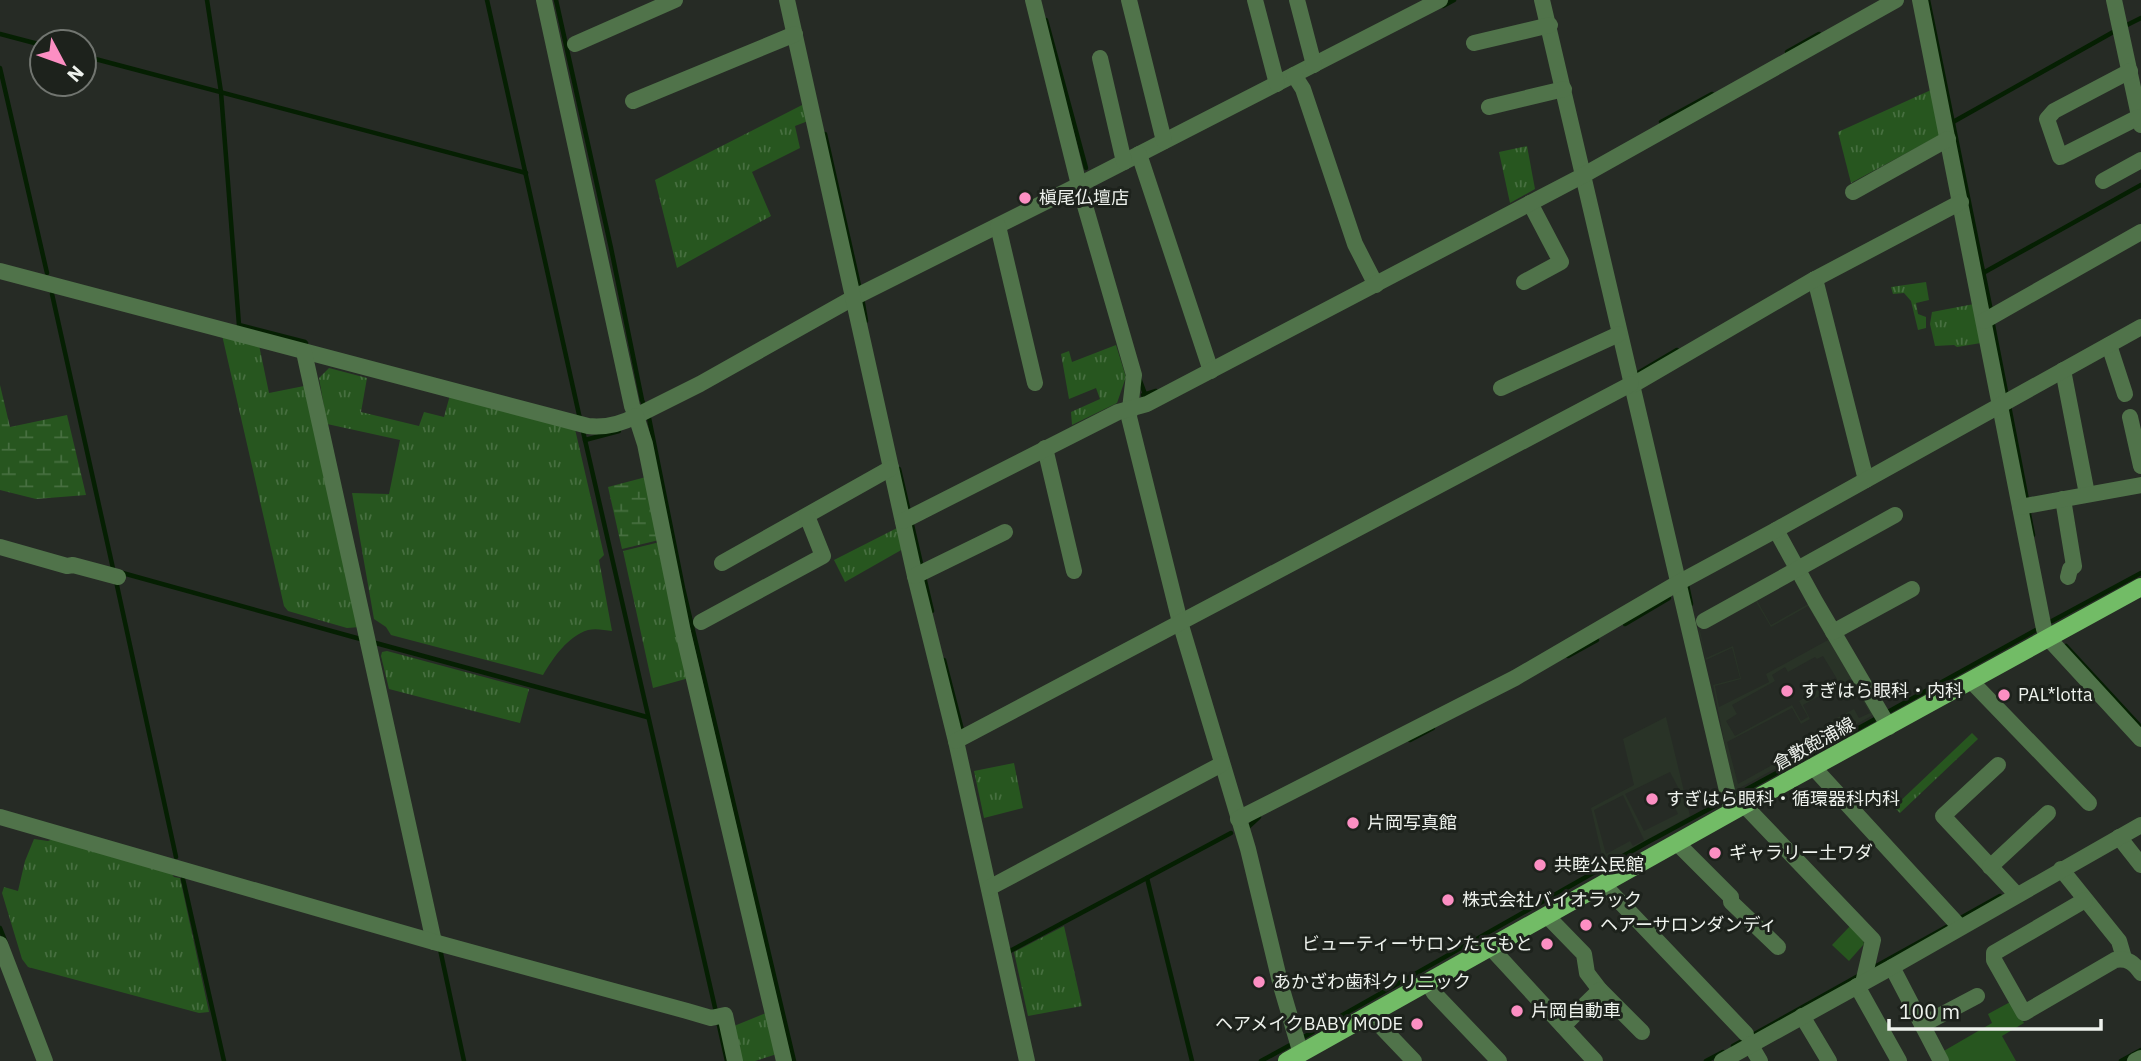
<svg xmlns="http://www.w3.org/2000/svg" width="2141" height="1061" viewBox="0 0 2141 1061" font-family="'IBM Plex Sans','Noto Sans JP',sans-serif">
	<defs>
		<pattern id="grass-tufts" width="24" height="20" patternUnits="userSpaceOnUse" patternTransform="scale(1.75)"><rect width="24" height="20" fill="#27561f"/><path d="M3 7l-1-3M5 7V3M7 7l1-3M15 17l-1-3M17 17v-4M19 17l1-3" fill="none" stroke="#476f40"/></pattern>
		<pattern id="wetland-marsh" width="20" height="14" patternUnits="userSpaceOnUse" patternTransform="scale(1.75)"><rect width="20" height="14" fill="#27561f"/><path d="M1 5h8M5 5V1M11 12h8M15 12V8" fill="none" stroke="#476f40"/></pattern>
	</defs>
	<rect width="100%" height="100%" fill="#262b25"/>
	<g fill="#293327" fill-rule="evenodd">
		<path d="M1756,599L1771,625L1810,603L1875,714L1734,791L1713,685L1740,678L1732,648L1706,660L1699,631ZM1755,600L1771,627L1808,606L1828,640L1766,674L1769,682L1719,707L1715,686L1741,679L1733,646L1706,658L1700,631ZM1823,656L1837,679L1799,701L1808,717L1801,721L1792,705L1735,736L1726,721L1737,714L1732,705L1775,681L1772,675L1785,667L1788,672L1815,657L1817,659ZM1850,679L1870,713L1859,718L1854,709L1831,721L1834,726L1824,731L1826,735L1738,784L1727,742L1792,708L1801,724L1810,719L1803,705Z"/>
		<path d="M1666,717L1690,816L1604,864L1591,808L1634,785L1623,739ZM1670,772L1682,795L1672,801L1678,814L1644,831L1625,794ZM1623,795L1644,840L1633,846L1630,841L1606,854L1594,810Z"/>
	</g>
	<g fill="url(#grass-tufts)">
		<polygon points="1931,90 1940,135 1851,183 1838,132"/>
		<polygon points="804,104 808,121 795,126 800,148 752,172 771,216 677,268 655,180"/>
		<polygon points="1527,146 1535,189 1510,203 1499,152"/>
		<polygon points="1926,282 1929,300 1916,303 1918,314 1926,317 1926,328 1918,330 1911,301 1904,293 1893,294 1891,287"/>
		<polygon points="1974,304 1981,343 1957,347 1954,345 1935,346 1930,324 1932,312"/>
		<polygon points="222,335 259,345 269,393 304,386 360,627 347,628 288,611 284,606"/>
		<polygon points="1116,345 1126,377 1117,403 1072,425 1071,412 1100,399 1096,388 1069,399 1061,354 1069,351 1072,362"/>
		<path d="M329,368L367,378L361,412L419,426L424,412L444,417L450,395L575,429L604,555L599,560L612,631C605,630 595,628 588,630C568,636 553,658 543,675L391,635L386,627L374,619L352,493L389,494L400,440L327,424L319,378Z"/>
		<polygon points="899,527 903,549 845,582 834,560"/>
		<polygon points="660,542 689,678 653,688 623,551"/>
		<polygon points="387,651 529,689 520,723 389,689 381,656 382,652"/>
		<polygon points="1972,733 1978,739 1900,813 1894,807"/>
		<polygon points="1014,763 1023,808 984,818 974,771"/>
		<polygon points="34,839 48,841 53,839 171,873 174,877 180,878 209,1012 199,1013 28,967 22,959 2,893 4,887 18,891 25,861"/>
		<polygon points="1064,926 1082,1006 1028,1016 1014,952"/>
		<polygon points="766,1013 777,1054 755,1061 741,1061 734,1026"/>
	</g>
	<g fill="url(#wetland-marsh)">
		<polygon points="0,385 10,427 67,415 86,495 36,499 0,490"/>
		<polygon points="646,477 659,540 622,549 608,487"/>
	</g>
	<g fill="#27561f">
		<polygon points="1851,925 1862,935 1864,944 1849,961 1832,945"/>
		<polygon points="2012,1001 2024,1023 2002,1036 2016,1061 1947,1061 1942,1052 1992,1023 1988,1014"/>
	</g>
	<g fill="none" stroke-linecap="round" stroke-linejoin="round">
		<g stroke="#051f02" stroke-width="4.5">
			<polyline points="207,0 221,92 239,325 305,342 306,343"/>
			<polyline points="487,0 580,419"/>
			<polyline points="556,0 611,248 642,400 649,418 683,588 794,1061"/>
			<polyline points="1928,0 1991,311"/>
			<polyline points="1443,6 1454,0"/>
			<polyline points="1046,20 1086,168"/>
			<polyline points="2123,27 2141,18"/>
			<polyline points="0,34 42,45"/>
			<polyline points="1787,52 1819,34"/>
			<polyline points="84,56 526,173"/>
			<polyline points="0,68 47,273"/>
			<polyline points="1661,122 1712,94"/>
			<polyline points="1953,122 2115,31"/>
			<polyline points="825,134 860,290"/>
			<polyline points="1983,273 2141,185"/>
			<polyline points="52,294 114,573"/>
			<polyline points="862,298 866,321"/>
			<polyline points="1992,320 2007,397"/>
			<polyline points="1633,376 1677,350"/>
			<polyline points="1139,378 1145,394"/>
			<polyline points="1143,395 1156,391"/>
			<polyline points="2009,406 2027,500"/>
			<polyline points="582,427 716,1012"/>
			<polyline points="585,440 619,431"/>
			<polyline points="899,469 932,611"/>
			<polyline points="2028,509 2033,535"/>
			<polyline points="119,572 364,640"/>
			<polyline points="116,581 176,857"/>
			<polyline points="1687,585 1691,604"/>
			<polyline points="2052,621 2141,573"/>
			<polyline points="1625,624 1669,598"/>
			<polyline points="372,642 647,717"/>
			<polyline points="2066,646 2139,725"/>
			<polyline points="1568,656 1597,640"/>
			<polyline points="944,660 962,730"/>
			<polyline points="1886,713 2036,630"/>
			<polyline points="1410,740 1433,728"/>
			<polyline points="1736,795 1879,717"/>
			<polyline points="1247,828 1259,817"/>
			<polyline points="1147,878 1192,1061"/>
			<polyline points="183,879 224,1061"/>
			<polyline points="1959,919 2000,896"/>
			<polyline points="0,928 6,943"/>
			<polyline points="440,949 464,1061"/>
			<polyline points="1010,951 1231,833"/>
			<polyline points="1871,969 1952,924"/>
			<polyline points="718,1021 727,1061"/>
			<polyline points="1302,1038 1646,843 1722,802"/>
			<polyline points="1733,1046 1860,975"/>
			<polyline points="1261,1061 1294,1043"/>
			<polyline points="1706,1061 1723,1052"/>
			<polyline points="2121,1061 2141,1050"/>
		</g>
		<g stroke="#50734a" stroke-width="16">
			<polyline points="544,0 632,406 636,416 700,384 853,298 1079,185 1440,0"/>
			<polyline points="787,0 915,576 956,741 1027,1061"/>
			<polyline points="1033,0 1079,185 1134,375 1129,417 1180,622 1248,849 1281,986 1301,1054"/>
			<polyline points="1129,0 1164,141"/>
			<polyline points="1255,0 1277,84"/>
			<polyline points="1297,0 1314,65"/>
			<polyline points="1542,0 1732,812"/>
			<polyline points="1920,0 2044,629 2048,638 2141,739"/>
			<polyline points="2114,0 2141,125"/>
			<polyline points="1474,43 1550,25"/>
			<polyline points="575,44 675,0"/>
			<polyline points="1100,58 1124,162"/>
			<polyline points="2130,71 2054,111 2047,119 2060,157 2139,117"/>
			<polyline points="1294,75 1303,89 1355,244 1376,285"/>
			<polyline points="633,101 795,34"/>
			<polyline points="1489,107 1564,89"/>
			<polyline points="1139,154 1211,371"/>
			<polyline points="2103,181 2141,160"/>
			<polyline points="1853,192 1948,139"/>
			<polyline points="998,226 1035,383"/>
			<path d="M0,271L588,426C605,428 621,424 636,416L645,444L683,632L784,1061"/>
			<polyline points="1815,279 1866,480"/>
			<polyline points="1524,282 1561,262 1530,203"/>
			<polyline points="1984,321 2141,232"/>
			<polyline points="2109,345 2125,394"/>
			<polyline points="304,352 434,942"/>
			<polyline points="2063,370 2087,494"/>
			<polyline points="1631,386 1815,279 1961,202"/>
			<polyline points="1501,388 1619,334"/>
			<polyline points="2130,417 2141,466"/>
			<polyline points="1045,448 1074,571"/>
			<polyline points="2063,499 2074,566 2070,569 2068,577"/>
			<polyline points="2020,507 2141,485"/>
			<polyline points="903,521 1118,412 1147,404 1582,176 1896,0"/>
			<polyline points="1776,530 1815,601 1889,727"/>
			<polyline points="0,547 67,566 73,565 118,577"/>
			<polyline points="722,563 891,468"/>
			<polyline points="915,576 1005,532"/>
			<polyline points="1704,621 1895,515"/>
			<polyline points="701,622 823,556 807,516"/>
			<polyline points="1833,632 1912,589"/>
			<polyline points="1971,681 2089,803"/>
			<polyline points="956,741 1631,384"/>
			<polyline points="1998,765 1943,816 2017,895"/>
			<polyline points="1814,768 1960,927"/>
			<polyline points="1744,805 1873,940 1863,983"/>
			<polyline points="0,817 434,942 687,1011 711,1018 725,1015 735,1061"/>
			<polyline points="1238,819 1515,678 1678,583 1776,530 2141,327"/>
			<polyline points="2119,837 2141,865"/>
			<polyline points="1677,843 1731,897 1731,902 1778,947"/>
			<polyline points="1990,867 2048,813"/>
			<polyline points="2061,869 2119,941 2124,958"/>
			<polyline points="1603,884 1746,1034"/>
			<polyline points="989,888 1222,764"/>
			<path d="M2085,900L1994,953V960L2024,1013L2115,960C2128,958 2134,963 2141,973"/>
			<polyline points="1547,916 1584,954 1587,973 1600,990"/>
			<polyline points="0,944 45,1061"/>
			<polyline points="1491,948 1595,1061"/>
			<polyline points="1892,967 1941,1061"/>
			<polyline points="1428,983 1434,993 1499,1061"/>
			<polyline points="1857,986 1899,1061"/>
			<polyline points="1370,1015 1414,1061"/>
			<polyline points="1802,1016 1829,1061"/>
			<polyline points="1922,1025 1977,996"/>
			<polyline points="1563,1026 1600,990 1642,1032"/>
			<polyline points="1750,1044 1760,1061"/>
			<polyline points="1722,1061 1892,967 2141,825"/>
			<polyline points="2135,1061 2141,1058"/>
		</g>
		<polyline stroke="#72bc66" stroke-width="18" points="1287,1061 1744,805 2141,587"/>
	</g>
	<g fill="#fc8fc3" stroke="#1d221c" stroke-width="2.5">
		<circle cx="1025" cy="198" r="7"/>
		<circle cx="1787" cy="691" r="7"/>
		<circle cx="2004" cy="695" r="7"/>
		<circle cx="1652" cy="799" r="7"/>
		<circle cx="1353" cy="823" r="7"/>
		<circle cx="1715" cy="853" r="7"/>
		<circle cx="1540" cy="865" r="7"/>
		<circle cx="1448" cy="900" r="7"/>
		<circle cx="1586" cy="925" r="7"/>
		<circle cx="1547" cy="944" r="7"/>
		<circle cx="1259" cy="982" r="7"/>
		<circle cx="1517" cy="1011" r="7"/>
		<circle cx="1417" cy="1024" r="7"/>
	</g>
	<g text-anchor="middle" stroke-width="6" stroke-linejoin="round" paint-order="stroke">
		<g font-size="18" fill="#eef2ed" stroke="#1d221c" text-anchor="start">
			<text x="1039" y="204">槇尾仏壇店</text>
			<text x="1801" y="697">すぎはら眼科・内科</text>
			<text x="2018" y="701">PAL*lotta</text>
			<text x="1666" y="805">すぎはら眼科・循環器科内科</text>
			<text x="1367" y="829">片岡写真館</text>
			<text x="1729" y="859">ギャラリー土ワダ</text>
			<text x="1554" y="871">共睦公民館</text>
			<text x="1462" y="906">株式会社バイオラック</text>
			<text x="1600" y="931">ヘアーサロンダンディ</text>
			<text x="1533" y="950" text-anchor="end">ビューティーサロンたてもと</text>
			<text x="1273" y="988">あかざわ歯科クリニック</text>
			<text x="1531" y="1017">片岡自動車</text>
			<text x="1403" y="1030" text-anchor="end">ヘアメイクBABY MODE</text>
		</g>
		<g font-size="18" fill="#eef2ed" stroke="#1d221c">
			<text transform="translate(1814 744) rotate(-29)" y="6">倉敷飽浦線</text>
		</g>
	</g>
	<g transform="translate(63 63) rotate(131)"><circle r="33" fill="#1d221c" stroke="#717570" stroke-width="2"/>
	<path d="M0-5L12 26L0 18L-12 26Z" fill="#fc8fc3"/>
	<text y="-10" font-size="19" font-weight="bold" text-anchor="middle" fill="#eef2ed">N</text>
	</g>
	<path d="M1889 1019v10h212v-10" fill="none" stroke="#eef2ed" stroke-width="3.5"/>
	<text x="1899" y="1019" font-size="21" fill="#eef2ed" stroke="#1d221c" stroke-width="5" paint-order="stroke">100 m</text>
</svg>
